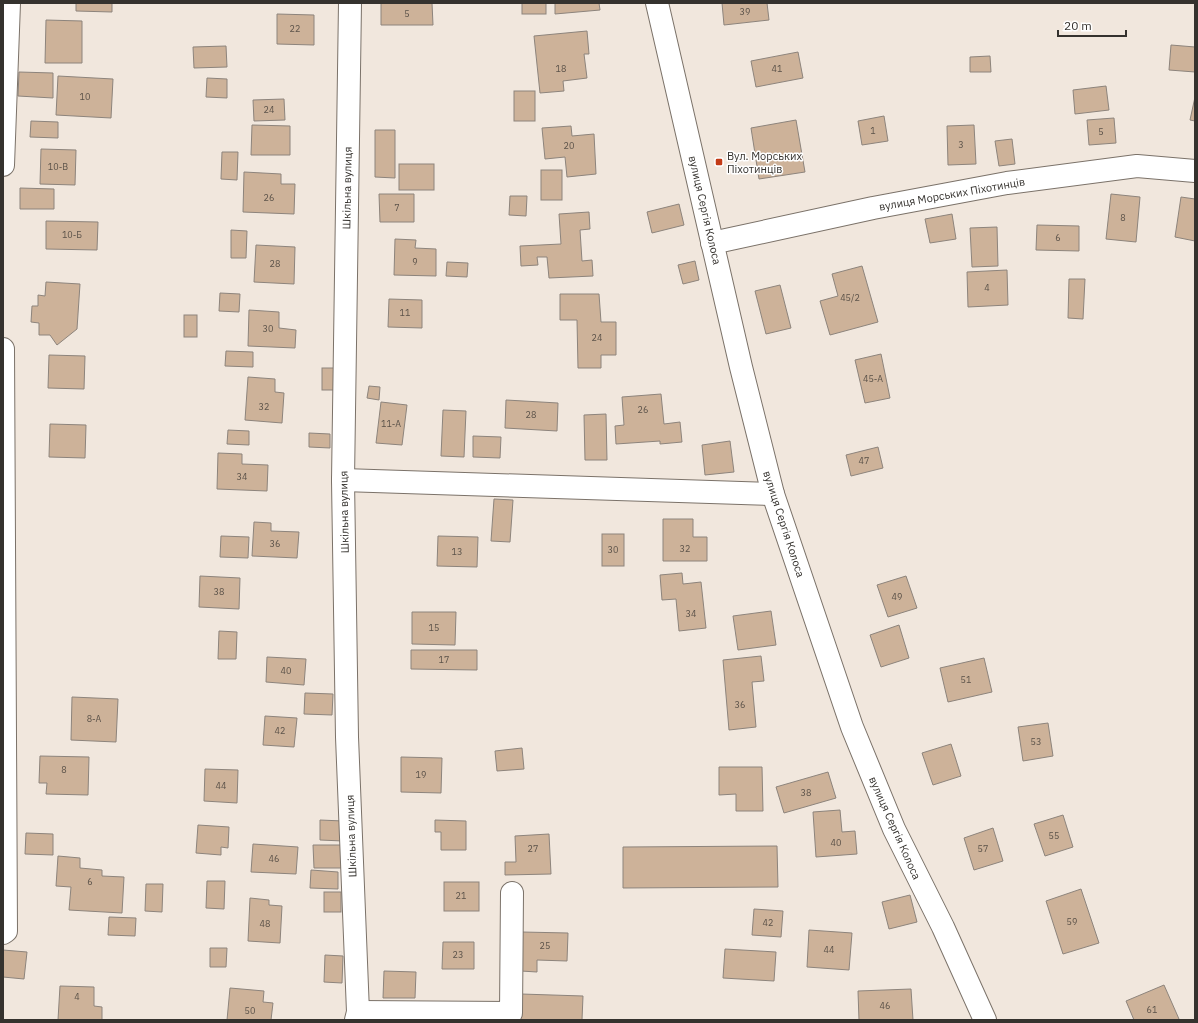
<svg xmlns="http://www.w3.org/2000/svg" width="1198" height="1023" viewBox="0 0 1198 1023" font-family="'IBM Plex Sans',sans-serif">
	<rect width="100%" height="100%" fill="#f1e7dd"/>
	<g fill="#cdb299" stroke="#8d847c">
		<polygon points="68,3 112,3 112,12 76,11 76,3"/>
		<polygon points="381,3 432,3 433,25 381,25"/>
		<rect x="522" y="3" width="24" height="11"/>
		<polygon points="555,3 599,3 600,10 555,14"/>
		<polygon points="722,3 767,3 769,20 724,25"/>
		<polygon points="277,14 314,15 314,45 277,44"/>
		<polygon points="46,20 82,21 82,63 45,63"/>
		<polygon points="587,31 589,54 584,54 587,78 563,81 564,91 540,93 534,36"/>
		<polygon points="1171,45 1195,47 1195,72 1169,70"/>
		<polygon points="226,46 227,67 194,68 193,47"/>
		<polygon points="798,52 803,78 756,87 751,61"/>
		<polygon points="990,56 991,72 970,72 970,57"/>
		<polygon points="19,72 53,73 53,98 18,96"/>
		<polygon points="58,76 113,79 111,118 56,115"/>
		<polygon points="207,78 227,79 227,98 206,97"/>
		<polygon points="1106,86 1109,110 1075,114 1073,90"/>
		<rect x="514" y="91" width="21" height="30"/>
		<polygon points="1195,97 1195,121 1190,120"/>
		<polygon points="284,99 285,120 254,121 253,100"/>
		<polygon points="884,116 888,141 862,145 858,121"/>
		<polygon points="1114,118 1116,143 1089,145 1087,120"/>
		<polygon points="796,120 805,172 759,179 751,128"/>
		<polygon points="31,121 58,122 58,138 30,137"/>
		<polygon points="252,125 290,126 290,155 251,155"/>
		<polygon points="974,125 976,164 948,165 947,126"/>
		<polygon points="571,126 572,136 594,134 596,174 567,177 565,157 545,159 542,128"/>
		<polygon points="375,130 395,130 395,178 375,177"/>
		<polygon points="1012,139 1015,164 999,166 995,141"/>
		<polygon points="41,149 76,150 75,185 40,184"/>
		<polygon points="222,152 238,152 237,180 221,179"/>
		<rect x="399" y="164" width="35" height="26"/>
		<rect x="541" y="170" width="21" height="30"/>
		<polygon points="244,172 281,174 281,184 295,184 294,214 243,212"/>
		<polygon points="20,188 54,189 54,209 20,209"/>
		<polygon points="379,194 414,194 414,222 380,222"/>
		<polygon points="1111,194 1140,197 1136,242 1106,239"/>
		<polygon points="510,196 527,196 526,216 509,215"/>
		<polygon points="1181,197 1195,199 1195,241 1175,237"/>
		<polygon points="679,204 684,225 652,233 647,212"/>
		<polygon points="589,212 590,229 580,230 582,261 592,260 593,276 549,278 547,257 537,257 538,265 521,266 520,246 561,244 559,214"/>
		<polygon points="952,214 956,239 930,243 925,219"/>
		<polygon points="46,221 98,222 97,250 46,249"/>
		<polygon points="1037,225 1079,226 1079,251 1036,250"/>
		<polygon points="997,227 998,266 972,267 970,228"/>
		<polygon points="231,230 247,231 246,258 231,258"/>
		<polygon points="395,239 416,240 415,248 436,249 436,276 394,275"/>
		<polygon points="256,245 295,247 294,284 254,282"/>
		<polygon points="695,261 699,280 683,284 678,265"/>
		<polygon points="447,262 468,263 467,277 446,276"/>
		<polygon points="862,266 878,322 830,335 820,301 838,296 832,274"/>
		<polygon points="1007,270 1008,305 968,307 967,272"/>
		<polygon points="1069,279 1085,279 1083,319 1068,318"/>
		<polygon points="46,282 80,284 77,329 57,345 50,335 39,335 39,323 31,322 32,306 38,306 38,295 45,296"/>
		<polygon points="780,285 791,328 766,334 755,291"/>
		<polygon points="220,293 240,294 239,312 219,311"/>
		<polygon points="560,294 599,294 601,322 616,322 616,355 601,355 601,368 578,368 577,320 560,320"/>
		<polygon points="389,299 422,300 422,328 388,327"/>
		<polygon points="249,310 279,312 279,328 296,330 295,348 248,346"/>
		<rect x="184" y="315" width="13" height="22"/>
		<polygon points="226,351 253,352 253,367 225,366"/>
		<polygon points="881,354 890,398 865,403 855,360"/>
		<polygon points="49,355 85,356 84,389 48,388"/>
		<rect x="322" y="368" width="13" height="22"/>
		<polygon points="248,377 275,379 275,392 284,393 282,423 245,420"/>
		<polygon points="369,386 380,387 379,400 367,398"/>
		<polygon points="661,394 664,424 680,422 682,442 660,444 660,441 616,444 615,426 624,425 622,397"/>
		<polygon points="506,400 558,403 557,431 505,428"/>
		<polygon points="381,402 407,405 402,445 376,443"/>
		<polygon points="443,410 466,411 464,457 441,456"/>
		<polygon points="606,414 607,460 585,460 584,415"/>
		<polygon points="50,424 86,425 85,458 49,457"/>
		<polygon points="228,430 249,431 249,445 227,444"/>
		<polygon points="309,433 330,434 330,448 309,447"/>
		<polygon points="473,436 501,437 500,458 473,457"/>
		<polygon points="730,441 734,472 705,475 702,445"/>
		<polygon points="878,447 883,468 851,476 846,455"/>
		<polygon points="218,453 242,454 242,464 268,465 267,491 217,489"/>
		<polygon points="494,499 513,500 510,542 491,541"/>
		<polygon points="663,519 693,519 693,537 707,537 707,561 663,561"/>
		<polygon points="254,522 271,523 271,531 299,532 297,558 252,556"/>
		<rect x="602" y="534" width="22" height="32"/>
		<polygon points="221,536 249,537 248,558 220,557"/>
		<polygon points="438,536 478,537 477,567 437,566"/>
		<polygon points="682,573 683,584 701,582 706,628 679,631 676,599 662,600 660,575"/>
		<polygon points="200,576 240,578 239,609 199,607"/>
		<polygon points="906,576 917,608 888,617 877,585"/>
		<polygon points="771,611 776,645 738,650 733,616"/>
		<polygon points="412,612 456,612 455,645 412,644"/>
		<polygon points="899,625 909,658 881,667 870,635"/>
		<polygon points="219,631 237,632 236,659 218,659"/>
		<polygon points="411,650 477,650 477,670 411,669"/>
		<polygon points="761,656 764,681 752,682 756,727 729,730 723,660"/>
		<polygon points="267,657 306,659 304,685 266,682"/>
		<polygon points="984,658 992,692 948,702 940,668"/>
		<polygon points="305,693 333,694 332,715 304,714"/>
		<polygon points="72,697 118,699 116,742 71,740"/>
		<polygon points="265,716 297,718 294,747 263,745"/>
		<polygon points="1048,723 1053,756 1023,761 1018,727"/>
		<polygon points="951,744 961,776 933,785 922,753"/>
		<polygon points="522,748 524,769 497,771 495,751"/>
		<polygon points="40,756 89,757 88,795 46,794 47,783 39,783"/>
		<polygon points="401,757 442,758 441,793 401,792"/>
		<polygon points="719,767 762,767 763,811 736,811 736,794 719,795"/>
		<polygon points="205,769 238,770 237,803 204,801"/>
		<polygon points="828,772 836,798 784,813 776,787"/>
		<polygon points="840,810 842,832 855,831 857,854 816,857 813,812"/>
		<polygon points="1063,815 1073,847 1045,856 1034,824"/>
		<polygon points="320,820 343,821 343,841 320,840"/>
		<polygon points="435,820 466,821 466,850 441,850 441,832 435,832"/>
		<polygon points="198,825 229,827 228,848 221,847 221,855 196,853"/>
		<polygon points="993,828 1003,861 974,870 964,838"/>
		<polygon points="26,833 53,834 53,855 25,854"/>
		<polygon points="549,834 551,874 505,875 505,862 516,862 515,836"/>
		<polygon points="253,844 298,847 296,874 251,872"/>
		<polygon points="313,845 344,845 344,868 314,868"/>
		<polygon points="777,846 778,887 623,888 623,847"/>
		<polygon points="58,856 80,858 80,868 102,870 102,876 124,877 122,913 69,910 71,887 56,886"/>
		<polygon points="311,870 338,872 338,889 310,888"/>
		<polygon points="207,881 225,881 224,909 206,908"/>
		<rect x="444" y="882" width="35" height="29"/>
		<polygon points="146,884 163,884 162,912 145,911"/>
		<polygon points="1081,889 1099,943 1063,954 1046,901"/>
		<rect x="324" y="892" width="17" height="20"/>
		<polygon points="910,895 917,922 889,929 882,902"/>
		<polygon points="250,898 269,900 269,905 282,906 280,943 248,941"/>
		<polygon points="754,909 783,911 781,937 752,935"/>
		<polygon points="109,917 136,918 135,936 108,935"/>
		<polygon points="809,930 852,933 849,970 807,967"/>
		<polygon points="522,932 568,933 567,961 537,960 537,972 521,971"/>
		<polygon points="443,942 474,942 474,969 442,969"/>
		<polygon points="210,948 227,948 226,967 210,967"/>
		<polygon points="725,949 776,952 774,981 723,978"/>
		<polygon points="3,950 27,952 24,979 3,977"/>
		<polygon points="325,955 343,956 342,983 324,982"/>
		<polygon points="384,971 416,972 415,998 383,998"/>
		<polygon points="1164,985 1179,1019 1176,1020 1134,1020 1126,1001"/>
		<polygon points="60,986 94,987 94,1006 102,1007 102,1020 58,1020"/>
		<polygon points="230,988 264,991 263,1002 273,1003 271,1020 227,1020"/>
		<polygon points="911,989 913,1020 859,1020 858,991"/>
		<polygon points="521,994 583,996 582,1020 520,1020"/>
	</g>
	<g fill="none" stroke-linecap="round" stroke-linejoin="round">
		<g stroke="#7b7269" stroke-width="24">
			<g id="minor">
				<polyline points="350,3 343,480 347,737 358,1012 356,1020"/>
				<polyline points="657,3 741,367 773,494 852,727 894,829 943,927 985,1020"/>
				<polyline points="3,165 9,3"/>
				<polyline points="712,243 873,208 1007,183 1137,166 1195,171"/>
				<polyline points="3,349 6,931 3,933"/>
				<polyline points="343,480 773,494"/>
				<polyline points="358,1012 511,1013 512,893"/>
			</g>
		</g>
		<use href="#minor" stroke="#fff" stroke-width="22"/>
	</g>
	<rect fill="#c33a16" stroke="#fff" stroke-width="1.5" x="715" y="158" width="8" height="8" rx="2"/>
	<g text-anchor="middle" stroke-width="3" stroke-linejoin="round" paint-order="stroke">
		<g font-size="9" fill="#5b5249">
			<text x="745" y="15">39</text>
			<text x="407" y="17">5</text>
			<text x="295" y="32">22</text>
			<text x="561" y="72">18</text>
			<text x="777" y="72">41</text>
			<text x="85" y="100">10</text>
			<text x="269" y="113">24</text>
			<text x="873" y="134">1</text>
			<text x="1101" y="135">5</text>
			<text x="961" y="148">3</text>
			<text x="569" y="149">20</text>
			<text x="58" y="170">10-В</text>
			<text x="269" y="201">26</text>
			<text x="397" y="211">7</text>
			<text x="1123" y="221">8</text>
			<text x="72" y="238">10-Б</text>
			<text x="1058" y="241">6</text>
			<text x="415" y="265">9</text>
			<text x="275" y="267">28</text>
			<text x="987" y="291">4</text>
			<text x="850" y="301">45/2</text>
			<text x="405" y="316">11</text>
			<text x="268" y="332">30</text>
			<text x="597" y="341">24</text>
			<text x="873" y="382">45-А</text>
			<text x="264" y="410">32</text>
			<text x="643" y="413">26</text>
			<text x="531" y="418">28</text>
			<text x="391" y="427">11-А</text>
			<text x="864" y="464">47</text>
			<text x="242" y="480">34</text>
			<text x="275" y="547">36</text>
			<text x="685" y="552">32</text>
			<text x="613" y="553">30</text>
			<text x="457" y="555">13</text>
			<text x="219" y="595">38</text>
			<text x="897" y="600">49</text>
			<text x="691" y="617">34</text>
			<text x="434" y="631">15</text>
			<text x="444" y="663">17</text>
			<text x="286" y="674">40</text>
			<text x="966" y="683">51</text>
			<text x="740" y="708">36</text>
			<text x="94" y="722">8-А</text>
			<text x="280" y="734">42</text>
			<text x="1036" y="745">53</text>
			<text x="64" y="773">8</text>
			<text x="421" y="778">19</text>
			<text x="221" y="789">44</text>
			<text x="806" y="796">38</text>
			<text x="1054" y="839">55</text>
			<text x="836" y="846">40</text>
			<text x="533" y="852">27</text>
			<text x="983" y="852">57</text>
			<text x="274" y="862">46</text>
			<text x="90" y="885">6</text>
			<text x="461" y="899">21</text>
			<text x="1072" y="925">59</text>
			<text x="768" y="926">42</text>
			<text x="265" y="927">48</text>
			<text x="545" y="949">25</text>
			<text x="829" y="953">44</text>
			<text x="458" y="958">23</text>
			<text x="77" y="1000">4</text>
			<text x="885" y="1009">46</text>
			<text x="1152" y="1013">61</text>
			<text x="250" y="1014">50</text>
		</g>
		<g font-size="11" fill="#35322e" stroke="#fff" text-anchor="start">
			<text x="727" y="160">Вул. Морських<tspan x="727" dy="13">Піхотинців</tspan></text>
		</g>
		<g font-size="11" fill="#35322e" stroke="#fff">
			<text transform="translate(347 188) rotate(-89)" y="4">Шкільна вулиця</text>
			<text transform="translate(952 194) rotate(-10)" y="4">вулиця Морських Піхотинців</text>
			<text transform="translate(705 210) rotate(77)" y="4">вулиця Сергія Колоса</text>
			<text transform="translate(344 512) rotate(-91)" y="4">Шкільна вулиця</text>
			<text transform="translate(784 524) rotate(72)" y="4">вулиця Сергія Колоса</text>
			<text transform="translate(895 828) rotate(66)" y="4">вулиця Сергія Колоса</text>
			<text transform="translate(351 836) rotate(-92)" y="4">Шкільна вулиця</text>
		</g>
	</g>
	<rect width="1198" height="1023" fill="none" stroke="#35322e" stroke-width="8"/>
	<path d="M1058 30v6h68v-6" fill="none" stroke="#35322e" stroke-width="2"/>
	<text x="1064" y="30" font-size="12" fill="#35322e" stroke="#ffffff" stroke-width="3" paint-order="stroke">20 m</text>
</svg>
